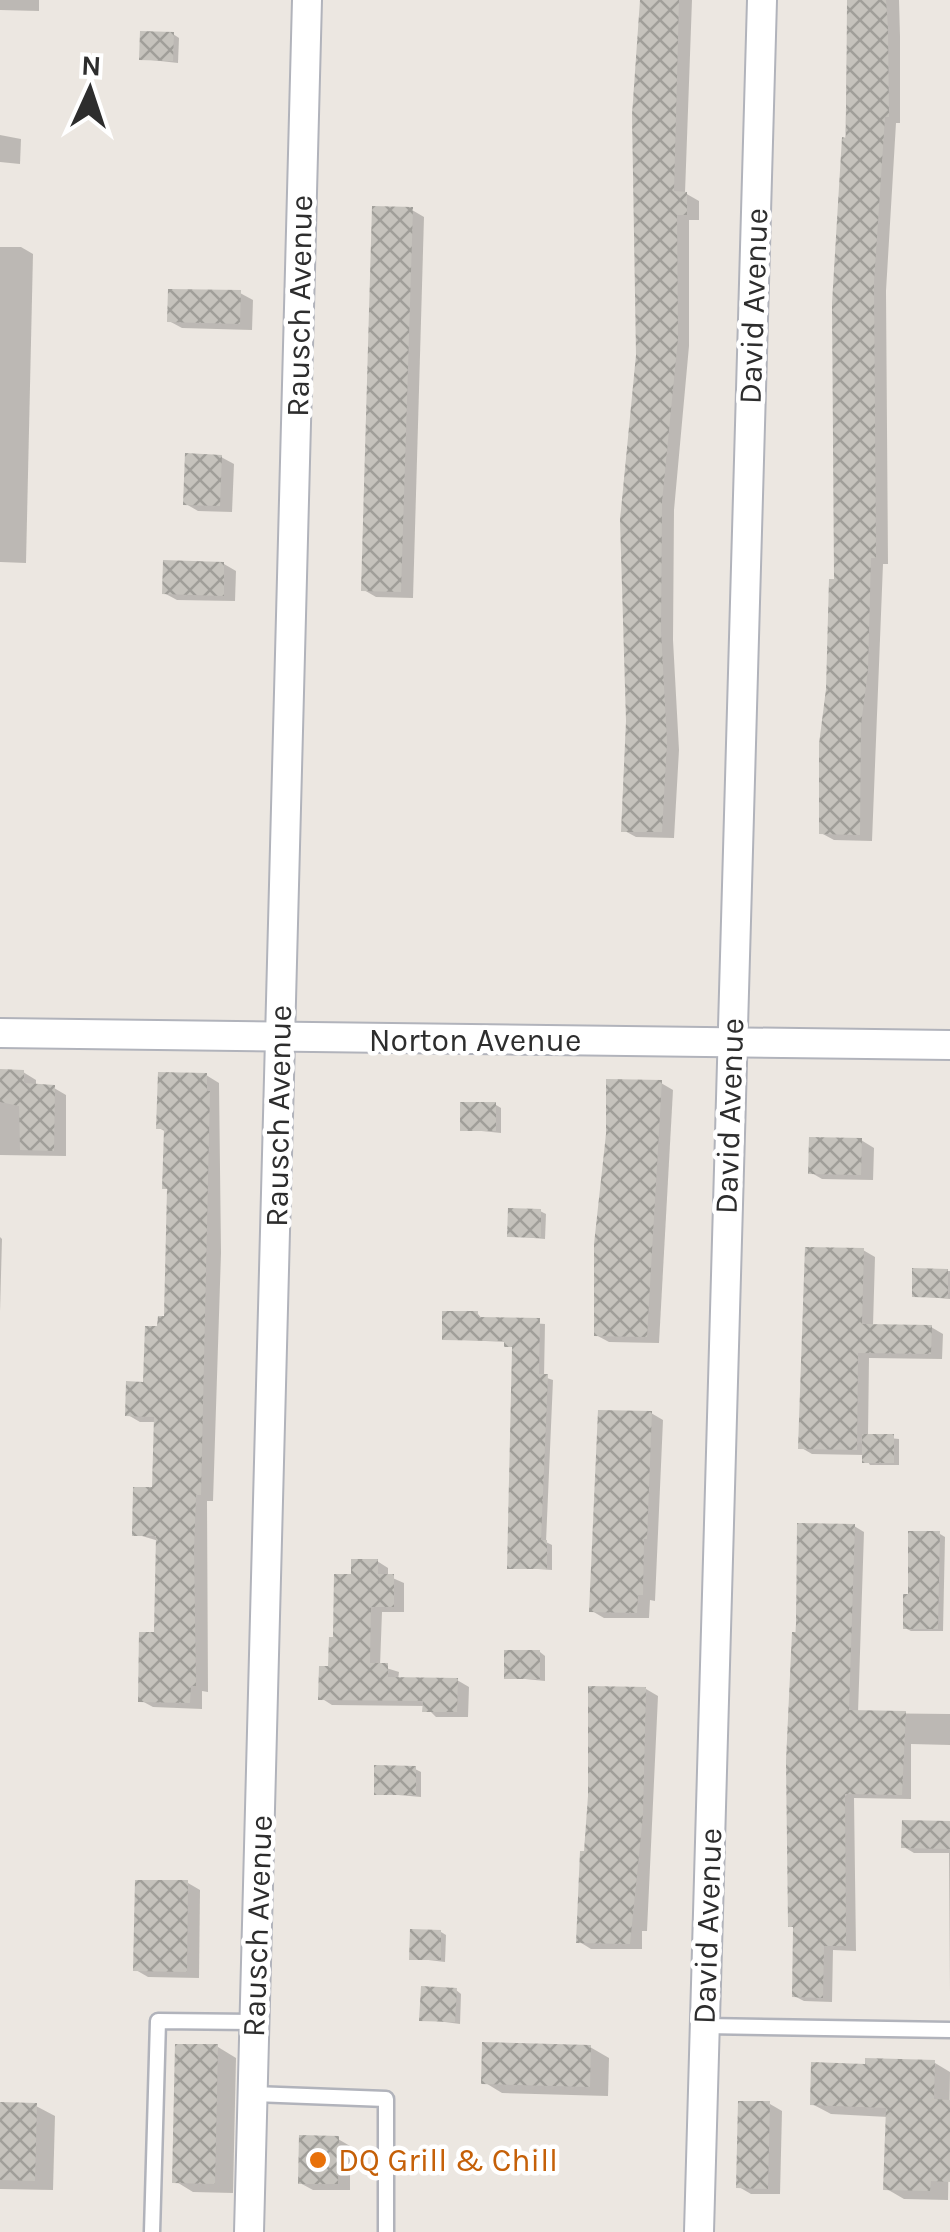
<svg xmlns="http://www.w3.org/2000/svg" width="950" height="2232" viewBox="0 0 950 2232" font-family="Karla,sans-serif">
	<defs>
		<pattern id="building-cross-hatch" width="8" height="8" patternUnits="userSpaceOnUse" patternTransform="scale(2.5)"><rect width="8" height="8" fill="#c5c2bc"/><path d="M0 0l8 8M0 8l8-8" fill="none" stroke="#a09e99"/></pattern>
	</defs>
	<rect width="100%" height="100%" fill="#ece7e1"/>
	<g fill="#0003">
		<polygon points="0,0 39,0 39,11 0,10"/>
		<polygon points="641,0 692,0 685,193 699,201 699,220 689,220 689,346 674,510 673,640 679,750 674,838 636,837 623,830 638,355"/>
		<polygon points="848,0 899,0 900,36 900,123 896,123 886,291 888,564 883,564 872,841 834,840 821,833 837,582"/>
		<polygon points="173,34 179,38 178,63 142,59"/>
		<polygon points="0,135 21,139 20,164 0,162"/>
		<polygon points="412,210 424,217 413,598 376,597 364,590"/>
		<polygon points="0,247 21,247 33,254 26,563 0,562"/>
		<polygon points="240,293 253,300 252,330 182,328 169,321"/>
		<polygon points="221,457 234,464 232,512 198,511 186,504"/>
		<polygon points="224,564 236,571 235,601 177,600 164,593"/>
		<polygon points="0,1072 23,1072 36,1080 36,1087 54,1088 66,1095 66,1156 0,1155"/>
		<polygon points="206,1075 219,1083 221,1253 213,1501 207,1501 208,1692 202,1691 202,1709 153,1707 140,1700 157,1635 159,1541 135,1534 154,1490 156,1422 140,1422 128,1415 146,1384 167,1318 170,1190 166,1132 159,1128"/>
		<polygon points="661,1083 673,1090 659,1343 609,1342 596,1335"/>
		<polygon points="496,1105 501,1108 501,1133 462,1129"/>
		<polygon points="861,1140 874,1148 873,1180 822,1179 810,1172"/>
		<polygon points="540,1211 546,1214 545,1239 510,1236"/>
		<polygon points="0,1237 2,1239 0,1312"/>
		<polygon points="863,1250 875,1257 873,1326 931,1327 943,1334 942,1359 869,1358 868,1436 899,1439 899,1465 870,1465 864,1455 812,1454 800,1447"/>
		<polygon points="914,1271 950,1271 950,1299 914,1296"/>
		<polygon points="478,1314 483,1320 545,1324 544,1377 553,1380 546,1542 552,1545 552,1570 510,1567 515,1349 506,1342 444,1339"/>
		<polygon points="651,1413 663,1420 655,1601 650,1600 649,1618 604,1618 592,1611"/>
		<polygon points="800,1526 854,1526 864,1532 858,1713 950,1714 950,1745 911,1744 911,1799 854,1798 856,1951 833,1950 832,2002 804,2001 794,1996 795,1928 788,1817"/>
		<polygon points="940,1534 945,1537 943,1631 911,1631 905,1628"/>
		<polygon points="377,1561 388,1568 388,1576 404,1583 404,1612 382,1612 380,1666 399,1672 398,1680 457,1680 469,1687 468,1717 436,1717 425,1706 332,1705 321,1698 354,1577"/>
		<polygon points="540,1652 545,1656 545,1681 506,1677"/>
		<polygon points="646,1689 658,1696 647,1931 642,1931 642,1949 591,1949 578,1941 586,1853"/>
		<polygon points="415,1769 421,1772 421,1797 376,1793"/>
		<polygon points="950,1823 950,1994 949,1853 914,1853 904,1847"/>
		<polygon points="188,1883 200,1890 199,1978 148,1977 136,1970"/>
		<polygon points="441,1932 446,1935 445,1962 412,1958"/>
		<polygon points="456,1990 461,1994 460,2024 422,2019"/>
		<polygon points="218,2047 236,2058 233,2193 193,2192 175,2181"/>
		<polygon points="590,2047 609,2058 608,2096 502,2093 484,2082"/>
		<polygon points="935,2063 950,2072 948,2200 904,2199 885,2188 888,2117 831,2114 812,2104 867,2067"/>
		<polygon points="0,2104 36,2106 55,2116 53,2190 0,2189"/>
		<polygon points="770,2104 782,2111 780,2194 751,2194 739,2187"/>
		<polygon points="338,2139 350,2146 350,2190 313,2190 300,2183"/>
	</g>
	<g fill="url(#building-cross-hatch)">
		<polygon points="640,0 679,0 674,191 687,192 687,215 677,215 678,338 662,502 661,631 667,742 662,832 621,832 626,721 620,520 636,355 632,115"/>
		<polygon points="847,0 886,0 888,28 889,117 885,117 874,282 876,558 871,558 868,670 861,725 860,835 819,834 819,744 826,689 829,579 834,579 832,303 842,137 846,138"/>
		<polygon points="140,31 174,32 173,61 139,60"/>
		<polygon points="372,206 413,207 401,592 361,591"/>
		<polygon points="168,289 241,290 240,324 167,322"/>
		<polygon points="185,453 222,455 220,506 183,505"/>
		<polygon points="163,560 224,562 224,596 162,594"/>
		<polygon points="0,1069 24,1070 24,1083 55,1085 54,1151 20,1150 19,1106 0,1102"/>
		<polygon points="158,1072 207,1073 207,1091 210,1091 201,1495 196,1495 194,1550 196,1686 191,1686 190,1703 138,1702 139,1632 154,1632 156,1536 132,1536 133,1487 152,1487 154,1417 125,1416 126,1381 143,1382 145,1326 157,1326 158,1316 164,1316 167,1189 162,1189 164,1129 156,1129"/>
		<polygon points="606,1079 662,1080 647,1337 594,1336 594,1244 606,1134"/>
		<rect x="460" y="1102" width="36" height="29"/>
		<polygon points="809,1137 862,1138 861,1175 808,1174"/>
		<polygon points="508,1208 541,1209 541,1238 507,1237"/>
		<polygon points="805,1247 864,1248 862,1324 932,1325 931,1354 858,1353 857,1450 798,1449"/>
		<polygon points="912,1268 948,1269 948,1298 912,1297"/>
		<polygon points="442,1311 478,1311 478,1317 540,1318 539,1374 548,1374 541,1540 547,1540 547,1569 507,1569 512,1347 504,1347 504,1341 442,1340"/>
		<polygon points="598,1410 652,1411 647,1539 644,1539 643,1595 638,1595 637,1613 589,1612"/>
		<rect x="862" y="1434" width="32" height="29"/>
		<polygon points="797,1523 855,1524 849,1710 906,1711 902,1795 845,1794 846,1946 824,1946 823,1998 792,1997 793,1927 788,1927 786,1761 792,1632 796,1632"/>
		<polygon points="908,1531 940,1531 938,1629 903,1629 903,1594 908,1594"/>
		<polygon points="351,1559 378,1559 378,1574 394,1574 394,1607 371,1607 370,1663 388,1663 388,1677 458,1678 457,1712 422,1712 423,1701 318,1700 319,1666 328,1666 329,1637 333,1637 334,1574 351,1574"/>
		<rect x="504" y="1650" width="36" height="29"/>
		<polygon points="588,1686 646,1687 643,1815 630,1944 576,1943 580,1851 584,1851 588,1796"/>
		<polygon points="374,1765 416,1766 416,1795 374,1795"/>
		<polygon points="902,1820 950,1821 950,1849 901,1848"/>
		<polygon points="135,1880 188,1880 187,1972 133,1971"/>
		<polygon points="410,1929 441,1930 441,1960 409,1960"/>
		<polygon points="421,1986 457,1988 455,2022 419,2021"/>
		<polygon points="482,2042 591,2045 590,2087 481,2084"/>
		<polygon points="175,2044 218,2044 215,2184 172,2183"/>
		<polygon points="865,2058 935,2060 934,2099 950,2100 950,2182 931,2181 930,2191 883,2190 886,2108 810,2105 811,2062 865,2064"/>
		<polygon points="738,2101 770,2101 768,2189 736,2188"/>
		<polygon points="0,2102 37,2103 35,2181 0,2180"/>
		<polygon points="299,2135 339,2136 338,2184 298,2184"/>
	</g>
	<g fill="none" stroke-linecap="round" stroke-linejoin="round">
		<g stroke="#b1b3bb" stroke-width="19">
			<g id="lane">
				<polyline points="705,2026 950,2030"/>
				<polyline points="252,2094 386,2099 386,2232"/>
				<polyline points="152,2232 158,2021 254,2022"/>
			</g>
		</g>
		<g stroke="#b1b3bb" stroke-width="32">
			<g id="street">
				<polyline points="0,1033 950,1045"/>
				<polyline points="249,2232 307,0"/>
				<polyline points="699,2232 762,0"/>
			</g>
		</g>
		<use href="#lane" stroke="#fff" stroke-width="14"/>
		<use href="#street" stroke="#fff" stroke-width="28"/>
	</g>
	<circle fill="#e8710a" stroke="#fff" stroke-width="4" cx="318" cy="2160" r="10"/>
	<g text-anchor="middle" stroke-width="9" stroke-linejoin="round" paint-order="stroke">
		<g font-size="32" fill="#2d2d2d" stroke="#fff">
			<text transform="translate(299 306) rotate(-89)" y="11">Rausch Avenue</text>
			<text transform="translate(753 306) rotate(-88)" y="11">David Avenue</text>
			<text x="475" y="1051">Norton Avenue</text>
			<text transform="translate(278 1116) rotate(-89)" y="11">Rausch Avenue</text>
			<text transform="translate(729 1116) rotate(-88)" y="11">David Avenue</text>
			<text transform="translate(257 1926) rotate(-88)" y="11">Rausch Avenue</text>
			<text transform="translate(707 1926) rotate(-88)" y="11">David Avenue</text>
		</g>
		<g font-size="32" fill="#c56008" stroke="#fff" text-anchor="start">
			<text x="338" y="2171">DQ Grill &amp; Chill</text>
		</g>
	</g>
	<g transform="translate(90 90) rotate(3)" stroke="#ffffff" stroke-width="8" paint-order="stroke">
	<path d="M0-8L18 38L0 25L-18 38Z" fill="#2d2d2d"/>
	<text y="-15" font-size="28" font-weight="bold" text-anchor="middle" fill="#2d2d2d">N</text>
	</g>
</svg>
